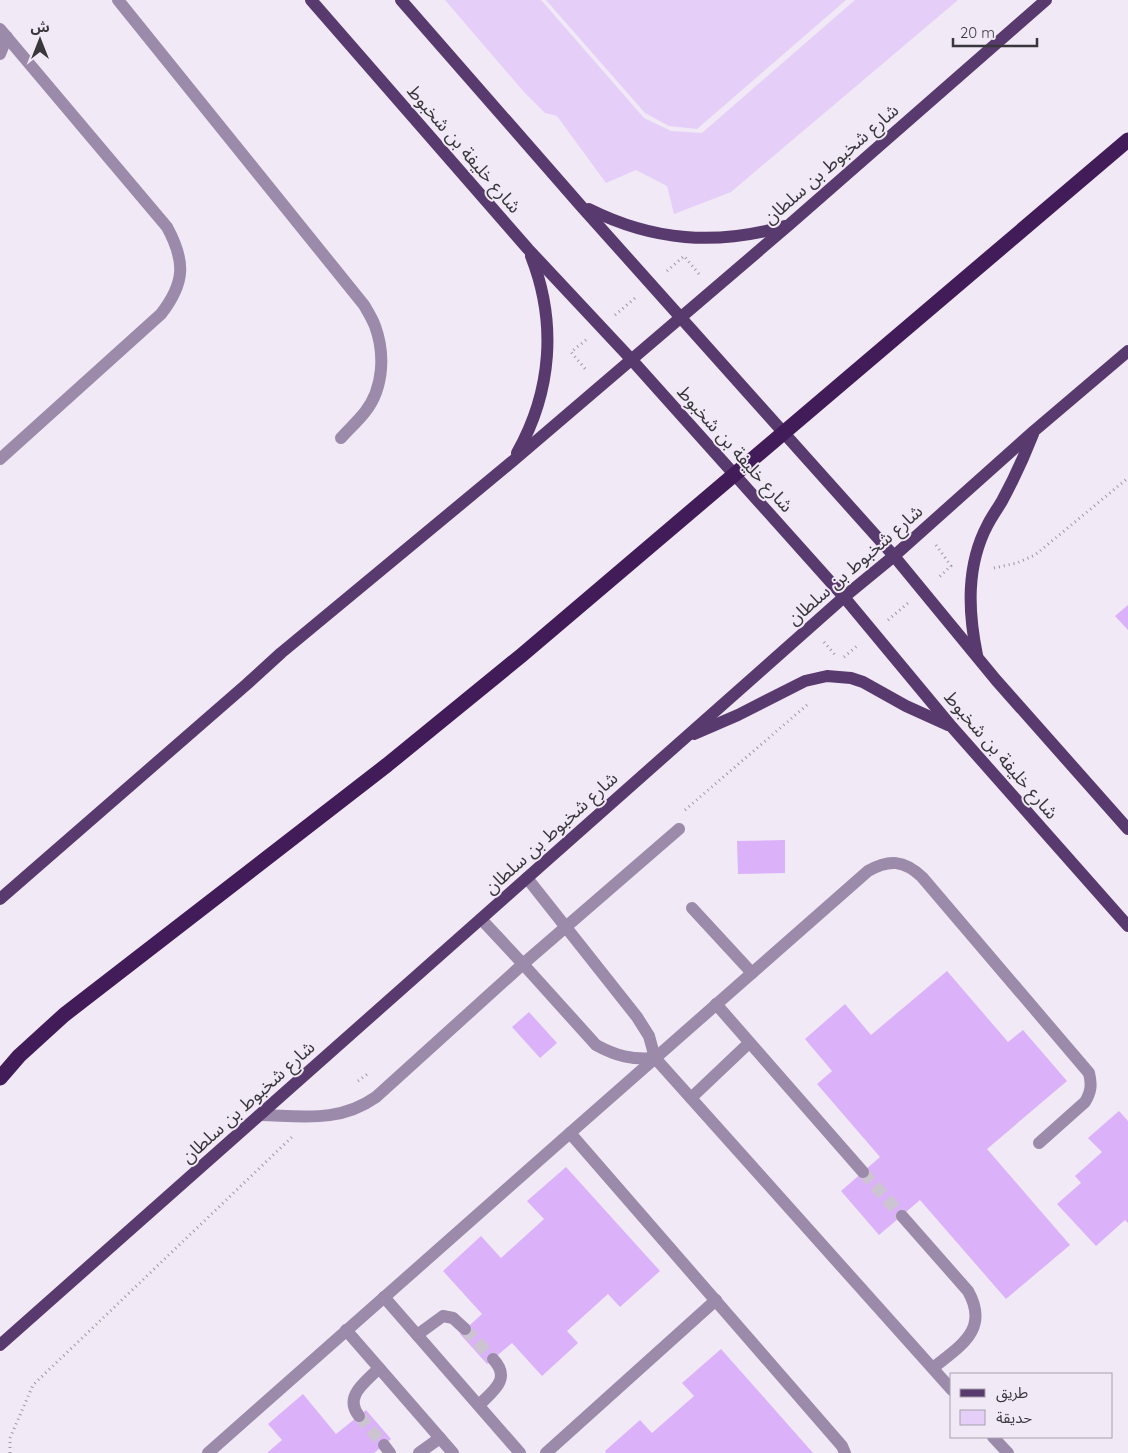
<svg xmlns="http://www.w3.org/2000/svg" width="1128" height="1453" viewBox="0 0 1128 1453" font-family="Quicksand,'Noto Sans Arabic',sans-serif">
	<rect width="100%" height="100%" fill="#f1e9f6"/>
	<g fill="#e5cef7">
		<polygon points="445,0 541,0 644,118 671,131 702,133 855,0 958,0 731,192 674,214 667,186 636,170 606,183 557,116 545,113 524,92"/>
		<polygon points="546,0 846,0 697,129 669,126 645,113"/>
	</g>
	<g fill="#dbb2fa">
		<polygon points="1128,605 1128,630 1115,616"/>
		<polygon points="785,840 785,873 738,874 737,841"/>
		<polygon points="947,971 1008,1042 1023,1030 1067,1081 987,1149 1070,1245 1006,1299 920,1200 879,1235 841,1191 880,1157 817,1084 832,1071 805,1039 845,1004 871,1035"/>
		<polygon points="529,1012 557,1043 540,1058 512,1027"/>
		<polygon points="1119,1111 1128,1121 1128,1223 1125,1220 1096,1246 1057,1204 1081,1183 1075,1176 1102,1152 1088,1138"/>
		<polygon points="566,1167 660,1271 620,1307 608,1294 567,1331 578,1343 542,1376 512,1343 487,1364 460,1334 482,1314 443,1271 481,1236 501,1258 544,1219 527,1201"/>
		<polygon points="721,1349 813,1453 606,1453 605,1451 640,1420 652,1433 694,1396 682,1383"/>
		<polygon points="303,1394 336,1434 366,1410 391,1439 374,1453 267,1453 282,1440 268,1424"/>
	</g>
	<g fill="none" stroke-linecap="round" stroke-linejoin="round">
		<g stroke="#ccc5d1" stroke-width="12" stroke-dasharray="12 6" stroke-linecap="butt">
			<polyline points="863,1172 902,1216"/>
			<polyline points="465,1329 493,1359"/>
			<polyline points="359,1416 384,1445"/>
		</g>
		<g stroke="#9e99a2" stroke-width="3" stroke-dasharray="1 4" stroke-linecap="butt">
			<polyline points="667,271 684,256 699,274"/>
			<polyline points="615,315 635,298"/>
			<polyline points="586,340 571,352 587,371"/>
			<polyline points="936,545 951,566 938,578"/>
			<polyline points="994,568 1017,563 1035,555 1128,478"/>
			<polyline points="888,620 908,603"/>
			<polyline points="824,642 836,656"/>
			<polyline points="844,657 858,645"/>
			<polyline points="685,810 807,705"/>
			<polyline points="358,1081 369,1073"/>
			<polyline points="10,1453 10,1438 33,1385 292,1137"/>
		</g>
		<g stroke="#9b8aa9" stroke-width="12">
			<path d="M118,0L364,305C368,312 372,318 375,326C385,353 384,388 365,412C358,421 349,429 341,438"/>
			<path d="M0,29L167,227C186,262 185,283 161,314L0,459"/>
			<polyline points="0,54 7,37"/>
			<polyline points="527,878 637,1017 649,1036 655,1058 952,1390"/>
			<polyline points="692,908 752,973"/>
			<path d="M481,919L523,964L596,1045C616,1056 632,1060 655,1058"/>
			<polyline points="716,1004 863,1172"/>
			<polyline points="691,1098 749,1043"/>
			<path d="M260,1115C303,1116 339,1123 376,1097L523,964L679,829"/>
			<path d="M570,1133L868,871C889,859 904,860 922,877L1089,1073C1092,1085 1091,1092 1085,1102L1039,1143"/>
			<path d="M902,1216L968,1291C990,1330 960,1346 933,1368"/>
			<polyline points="384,1297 520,1453"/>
			<polyline points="346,1330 453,1453"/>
			<polyline points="417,1335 443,1316 453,1318 465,1329"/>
			<path d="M479,1405C493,1391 512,1379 493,1359"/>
			<path d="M359,1416C343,1396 366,1382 379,1368"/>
			<polyline points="993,1437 1008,1453"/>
			<polyline points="384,1445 390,1453"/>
			<polyline points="208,1453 570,1133 842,1446 845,1453"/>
			<polyline points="419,1453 440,1438"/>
			<polyline points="546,1453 716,1300"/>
		</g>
		<g stroke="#593a6e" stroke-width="12">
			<polyline points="311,0 528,249 631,359 844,597 952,727 1128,926"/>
			<polyline points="401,0 581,206 894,556 996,680 1128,829"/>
			<path d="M589,209C653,241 716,246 785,226"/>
			<path d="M517,453C552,391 557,322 531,256"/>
			<path d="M977,655C968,611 966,565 988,524C992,516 998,508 1002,501C1014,479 1024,457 1033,434"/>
			<polyline points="694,734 738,715 805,681 827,676 851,678 863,682 906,706 948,725"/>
			<polyline points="0,899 247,684 281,653 514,460 790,224 1046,0"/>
			<polyline points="0,1345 844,597 894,556 1034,431 1128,351"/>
		</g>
		<polyline stroke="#411c58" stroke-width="15" points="0,1078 19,1056 64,1015 387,765 522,655 1128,140"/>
	</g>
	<g text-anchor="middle" stroke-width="4" stroke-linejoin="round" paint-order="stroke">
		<g font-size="18" fill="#39373c" stroke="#f1e9f6">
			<text transform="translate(464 149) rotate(49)" y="6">شارع خليفة بن شخبوط</text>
			<text transform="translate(831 164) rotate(-41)" y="6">شارع شخبوط بن سلطان</text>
			<text transform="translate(735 449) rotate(48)" y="6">شارع خليفة بن شخبوط</text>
			<text transform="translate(855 565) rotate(-41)" y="6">شارع شخبوط بن سلطان</text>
			<text transform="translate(1001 755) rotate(49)" y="6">شارع خليفة بن شخبوط</text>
			<text transform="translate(551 833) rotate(-42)" y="6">شارع شخبوط بن سلطان</text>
			<text transform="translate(248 1102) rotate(-42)" y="6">شارع شخبوط بن سلطان</text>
		</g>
	</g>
	<rect x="950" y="1373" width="162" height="65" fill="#f1e9f6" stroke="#a7a2ac"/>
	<rect x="960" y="1389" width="25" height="8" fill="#593a6e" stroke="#a7a2ac"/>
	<text x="996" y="1398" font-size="15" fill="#39373c">طريق</text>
	<rect x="960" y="1410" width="25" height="15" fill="#e5cef7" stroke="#a7a2ac"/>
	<text x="996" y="1423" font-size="15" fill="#39373c">حديقة</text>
	<g transform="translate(40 40)" stroke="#f1e9f6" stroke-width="4" paint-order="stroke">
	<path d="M0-4L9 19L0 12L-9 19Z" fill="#39373c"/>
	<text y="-8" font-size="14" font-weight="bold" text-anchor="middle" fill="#39373c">ش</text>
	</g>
	<path d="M953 38v8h84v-8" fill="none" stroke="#39373c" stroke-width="2.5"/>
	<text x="960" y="38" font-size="15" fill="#39373c" stroke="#f1e9f6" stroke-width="4" paint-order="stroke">20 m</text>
</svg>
